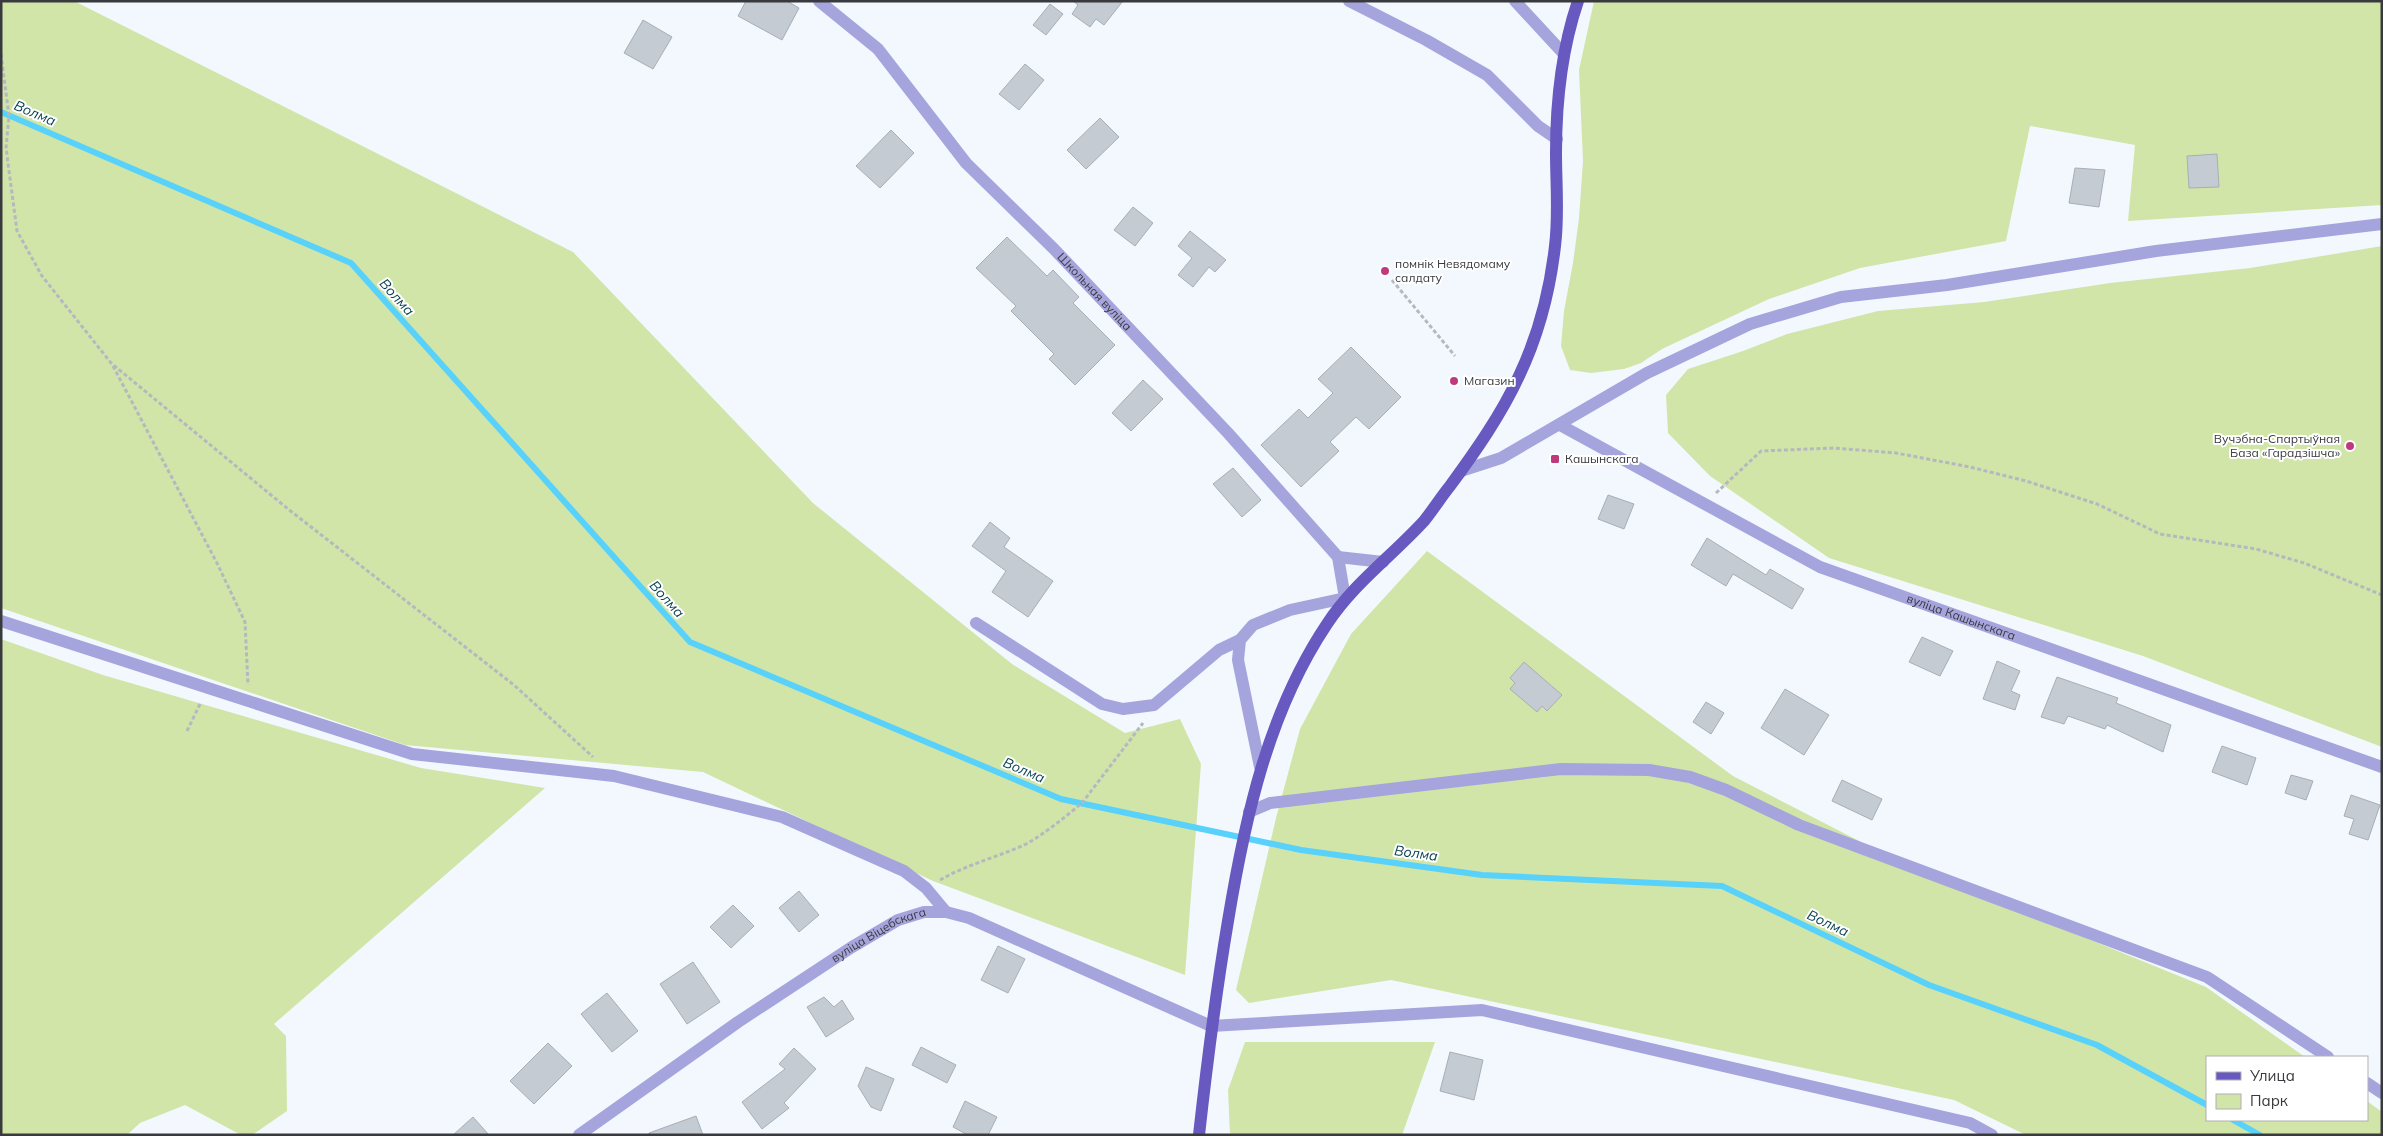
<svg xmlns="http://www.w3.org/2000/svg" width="2383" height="1136" viewBox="0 0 2383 1136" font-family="Mulish,sans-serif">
	<rect width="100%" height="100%" fill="#f3f8ff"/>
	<g fill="#d1e5a8">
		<polygon points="1,1 74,1 573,252 813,503 1012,664 1125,733 1180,719 1201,764 1185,975 933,881 703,772 405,745 1,608"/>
		<polygon points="1594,1 2382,1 2382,205 2128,221 2135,145 2030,126 2006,241 1860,268 1769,299 1662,349 1641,363 1624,369 1591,373 1570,370 1561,346 1564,311 1573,263 1579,218 1583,161 1579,70"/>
		<polygon points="2382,246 2382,747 2143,656 1829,558 1710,476 1668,433 1666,395 1688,369 1743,351 1787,334 1878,311 1984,302 2110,283 2250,268"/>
		<polygon points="1427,551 1733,776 1900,862 2206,987 2305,1057 2207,1057 2207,1120 2367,1120 2367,1101 2382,1112 2382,1135 2026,1135 1954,1100 1391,980 1249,1003 1236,990 1276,818 1300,729 1351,634"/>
		<polygon points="1,639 103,675 421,768 545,788 274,1024 286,1036 287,1111 252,1135 241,1135 185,1105 140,1123 127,1135 1,1135"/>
		<polygon points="1245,1042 1435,1042 1402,1135 1230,1135 1228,1090"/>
	</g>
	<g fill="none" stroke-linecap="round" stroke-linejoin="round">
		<g stroke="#58d1fb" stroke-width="6">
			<polyline points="1,112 351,263 690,642 1061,799 1301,850 1482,875 1722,886 1929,985 2097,1045 2207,1105"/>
			<polyline points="2233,1120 2260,1135"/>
		</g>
	</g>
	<g fill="#c5cbd3" stroke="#a8aeb6">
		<polygon points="746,1 787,1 799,8 782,40 738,16"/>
		<polygon points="1073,1 1123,1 1104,25 1096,19 1090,27 1072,14 1078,5"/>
		<polygon points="1050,4 1063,14 1046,35 1033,25"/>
		<polygon points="643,20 672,37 653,69 624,53"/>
		<polygon points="1025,64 1044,80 1019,110 999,94"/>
		<polygon points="1100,118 1119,137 1086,169 1067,150"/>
		<polygon points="891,130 914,153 880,188 856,166"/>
		<polygon points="2217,154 2219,187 2189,188 2187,156"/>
		<polygon points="2075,168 2105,170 2099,207 2069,203"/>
		<polygon points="1133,207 1153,223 1135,246 1114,230"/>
		<polygon points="1190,231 1226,260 1215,272 1209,267 1193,287 1178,275 1192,258 1178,246"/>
		<polygon points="1007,237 1047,276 1053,270 1079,297 1073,303 1115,345 1075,385 1049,359 1054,354 1011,311 1016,306 976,268"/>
		<polygon points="1351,347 1401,397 1369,429 1356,417 1330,442 1339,451 1301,487 1261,445 1299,409 1308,418 1333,393 1318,379"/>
		<polygon points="1143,380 1163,399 1131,431 1112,413"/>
		<polygon points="1233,468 1261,500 1242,517 1213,484"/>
		<polygon points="1608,495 1634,504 1624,529 1598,519"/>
		<polygon points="990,522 1010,538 1004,547 1053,581 1028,617 992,592 1006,571 972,546"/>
		<polygon points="1707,538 1766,575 1770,569 1804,589 1792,609 1733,574 1726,586 1691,565"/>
		<polygon points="1922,637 1953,651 1940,676 1909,662"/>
		<polygon points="1997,661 2020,671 2011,691 2020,695 2015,710 1983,699"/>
		<polygon points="1524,662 1562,695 1547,711 1542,706 1537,712 1510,689 1515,683 1510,678"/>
		<polygon points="2057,677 2118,698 2116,703 2171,725 2163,752 2107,725 2105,729 2068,716 2064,724 2041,717"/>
		<polygon points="1785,689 1829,715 1804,755 1761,728"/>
		<polygon points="1706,702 1724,713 1711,734 1693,722"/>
		<polygon points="2222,746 2256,758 2247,785 2212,772"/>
		<polygon points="2291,775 2313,781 2306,800 2285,793"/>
		<polygon points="1842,780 1882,799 1872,820 1832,801"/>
		<polygon points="2351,795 2380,805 2368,840 2349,834 2354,819 2344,816"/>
		<polygon points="799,891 819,915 799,932 779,908"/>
		<polygon points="733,905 754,926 731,948 710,927"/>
		<polygon points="998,946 1025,959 1008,993 981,980"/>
		<polygon points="693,962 720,1002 687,1024 660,984"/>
		<polygon points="607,993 638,1031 612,1052 581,1014"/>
		<polygon points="824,997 834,1007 842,1000 854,1019 826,1037 807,1007"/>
		<polygon points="548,1043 572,1066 534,1104 510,1081"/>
		<polygon points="921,1047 956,1065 947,1083 912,1065"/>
		<polygon points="794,1048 816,1069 784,1103 789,1108 762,1129 742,1102 785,1069 779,1064"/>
		<polygon points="1450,1052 1483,1060 1474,1100 1440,1091"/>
		<polygon points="866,1067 894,1079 881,1111 871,1107 858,1086"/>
		<polygon points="965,1101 997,1117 988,1135 968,1135 953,1127"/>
		<polygon points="696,1116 703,1135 649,1135 649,1133"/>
		<polygon points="473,1117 489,1135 453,1135"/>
	</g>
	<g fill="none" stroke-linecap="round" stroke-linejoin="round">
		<g stroke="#b5b9bf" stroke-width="3" stroke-dasharray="4 2.5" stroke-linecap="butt">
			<polyline points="1,54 9,116 6,148 17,231 42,276 111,363 288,509 514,685 593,757"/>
			<polyline points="1392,280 1455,356"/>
			<polyline points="113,366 217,563 245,622 248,685"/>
			<polyline points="1716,493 1761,451 1834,448 1896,453 1970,467 2026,481 2097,504 2160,534 2256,549 2304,563 2382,595"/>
			<polyline points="187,731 201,702"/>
			<path d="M940,880C966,865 994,858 1022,846C1041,837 1065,817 1082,803L1143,723"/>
		</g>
		<g stroke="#a6a4dd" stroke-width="12">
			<path id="s1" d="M819,1L878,49L966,163L1054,249L1228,433L1338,557L1345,598L1290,610L1253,625L1240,640L1238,660L1260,767"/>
			<polyline points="1349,1 1426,40 1487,75 1538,126 1557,139"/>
			<polyline points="1515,1 1563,53"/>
			<path id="s2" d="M1560,425L1820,567L2382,767"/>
			<polyline points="1461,471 1501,458 1647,373 1750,324 1841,297 1947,285 2156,251 2382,224"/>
			<polyline points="1338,557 1383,562"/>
			<polyline points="1,621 412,754 614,776 782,817 904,871 926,888 946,912"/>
			<polyline points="976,623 1102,704 1123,709 1154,705 1219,650 1240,640"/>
			<polyline points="1249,812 1270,803 1561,769 1649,770 1690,777 1726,790 1799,825 2207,977 2328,1057"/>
			<polyline points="2367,1083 2382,1093"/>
			<path id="s3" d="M579,1135L738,1022L852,947L898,920L924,912H946L969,918L1211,1026L1482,1010L1970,1123L1992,1135"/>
		</g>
		<path stroke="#6759c0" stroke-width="12" d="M1199,1135C1207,1063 1216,992 1228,921C1245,818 1268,712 1327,624C1353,584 1392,556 1424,521C1433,510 1441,497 1450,486C1475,452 1501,415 1519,376C1538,336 1550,290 1555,246C1559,215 1556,184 1556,153C1556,101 1561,51 1578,1"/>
	</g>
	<g fill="#bf3a7d" stroke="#fff" stroke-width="2">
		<circle cx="1385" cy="271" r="5"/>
		<circle cx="1454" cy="381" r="5"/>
		<circle cx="2350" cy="446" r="5"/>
		<rect x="1550" y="454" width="10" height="10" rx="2.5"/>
	</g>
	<g text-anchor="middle" stroke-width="4" stroke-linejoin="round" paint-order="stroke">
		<g font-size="12" fill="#383a3e" stroke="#fff" text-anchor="start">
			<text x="1395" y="268">помнік Невядомаму<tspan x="1395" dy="14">салдату</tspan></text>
			<text x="1464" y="385">Магазин</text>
			<text x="2340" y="443" text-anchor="end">Вучэбна-Спартыўная<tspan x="2340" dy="14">База «Гарадзішча»</tspan></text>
			<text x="1565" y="463">Кашынскага</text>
		</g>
		<g font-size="12" fill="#383a3e" stroke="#fff">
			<text dy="4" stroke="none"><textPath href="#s1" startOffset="402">Школьная вуліца</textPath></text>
			<text dy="4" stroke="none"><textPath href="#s2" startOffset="446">вуліца Кашынскага</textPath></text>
			<text dy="4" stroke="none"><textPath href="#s3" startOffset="361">вуліца Віцебскага</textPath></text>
		</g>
		<g font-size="14" font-style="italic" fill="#053e4f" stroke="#fff">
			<text transform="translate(35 113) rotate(23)" y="5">Волма</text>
			<text transform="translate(397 297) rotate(48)" y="5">Волма</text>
			<text transform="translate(667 599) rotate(48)" y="5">Волма</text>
			<text transform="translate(1024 770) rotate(23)" y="5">Волма</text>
			<text transform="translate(1416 853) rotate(8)" y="5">Волма</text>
			<text transform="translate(1828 923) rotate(25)" y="5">Волма</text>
		</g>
	</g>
	<rect width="2383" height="1136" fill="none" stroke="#383a3e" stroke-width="5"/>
	<rect x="2206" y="1056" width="162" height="65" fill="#ffffff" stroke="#afb0b2"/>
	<rect x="2216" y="1072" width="25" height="8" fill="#6759c0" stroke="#afb0b2"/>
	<text x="2250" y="1081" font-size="15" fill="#383a3e">Улица</text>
	<rect x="2216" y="1094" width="25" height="15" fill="#d1e5a8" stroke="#afb0b2"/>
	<text x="2250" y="1106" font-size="15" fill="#383a3e">Парк</text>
</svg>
